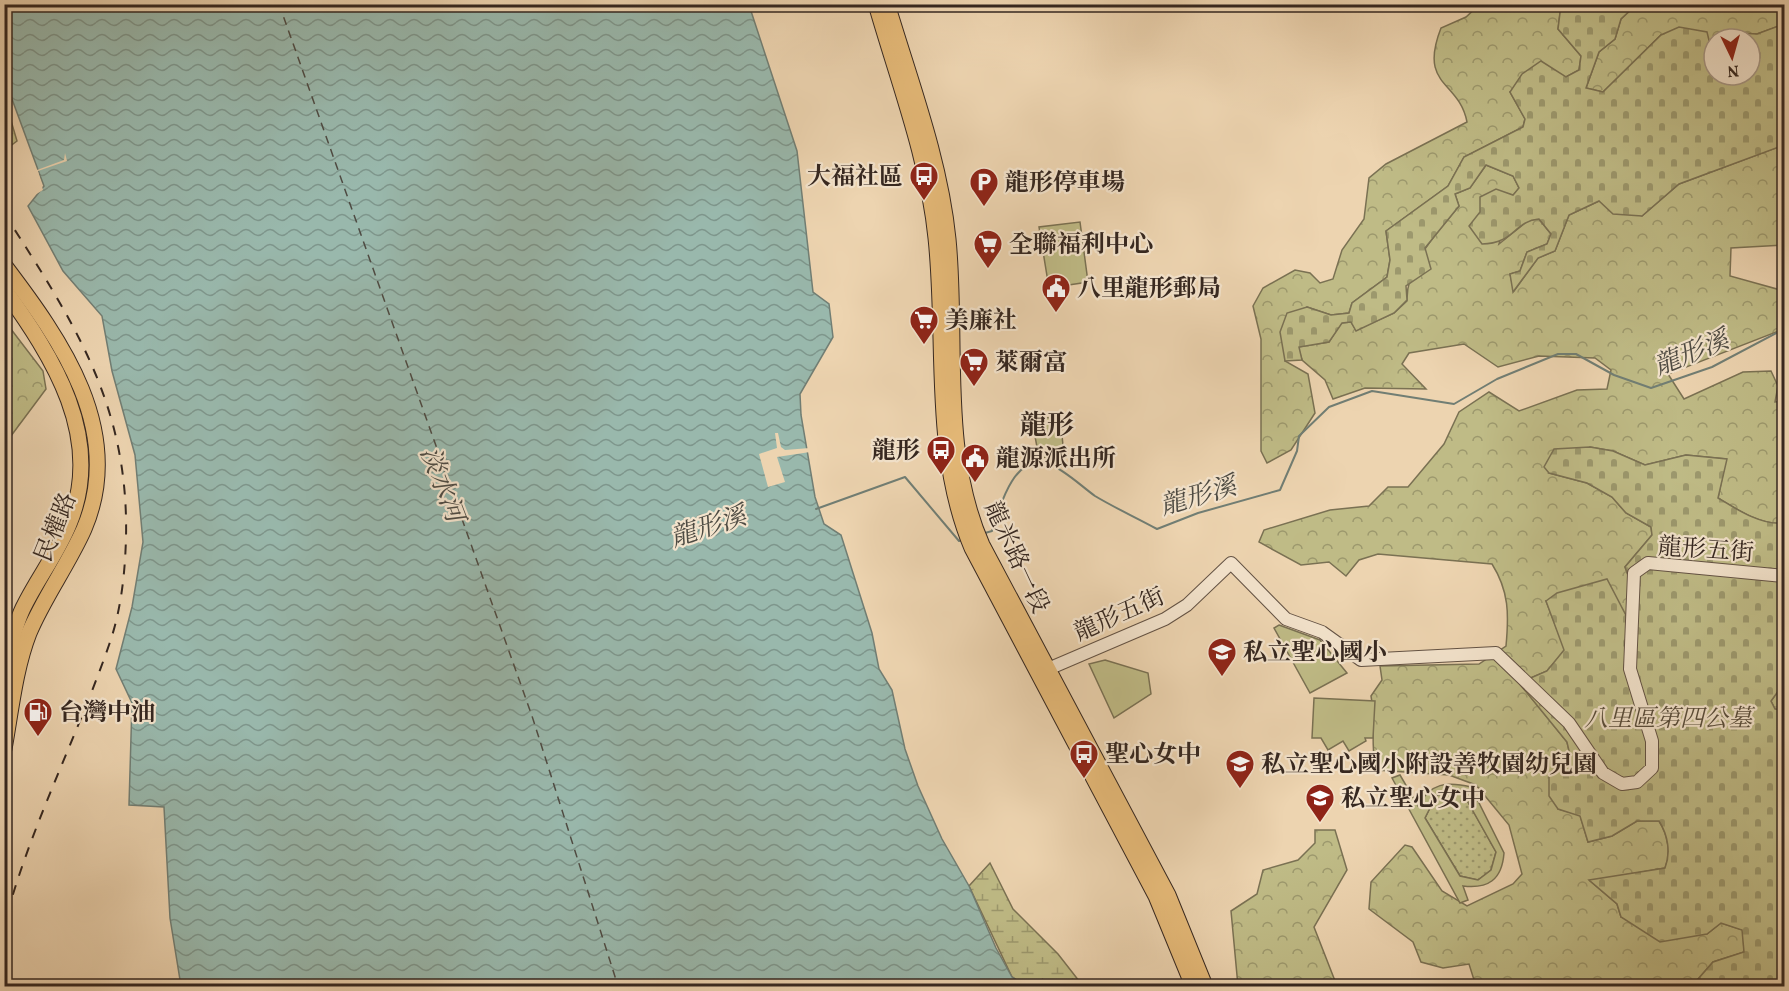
<svg xmlns="http://www.w3.org/2000/svg" width="1789" height="991" viewBox="0 0 1789 991" font-family="Vollkorn,'Noto Serif TC',serif">
	<defs>
		<pattern id="grass-dots" width="8" height="8" patternUnits="userSpaceOnUse" patternTransform="scale(1.5)"><rect width="8" height="8" fill="#bfbb86"/><path d="M2 2h.1M6 6h.1" fill="none" stroke="#9c986d" stroke-width="1.8" stroke-linecap="round"/></pattern>
		<pattern id="forest-crowns" width="20" height="18" patternUnits="userSpaceOnUse" patternTransform="scale(1.5)"><rect width="20" height="18" fill="#bfbb86"/><path d="M2 6a3 3 0 1 1 6 0M12 15a3 3 0 1 1 6 0" fill="none" stroke="#9c986d"/></pattern>
		<pattern id="wetland-marsh" width="20" height="14" patternUnits="userSpaceOnUse" patternTransform="scale(1.5)"><rect width="20" height="14" fill="#bfbb86"/><path d="M1 5h8M5 5V1M11 12h8M15 12V8" fill="none" stroke="#9c986d"/></pattern>
		<pattern id="cemetery-stones" width="16" height="16" patternUnits="userSpaceOnUse" patternTransform="scale(1.5)"><rect width="16" height="16" fill="#bfbb86"/><path d="M2 7V4a2 2 0 0 1 4 0v3zM10 15v-3a2 2 0 0 1 4 0v3z" fill="#9c986d"/></pattern>
		<pattern id="water-waves" width="16" height="10" patternUnits="userSpaceOnUse" patternTransform="scale(1.5)"><rect width="16" height="10" fill="#99b8ac"/><path d="M0 5q4-4 8 0t8 0" fill="none" stroke="#7e968c"/></pattern>
	</defs>
	<rect width="100%" height="100%" fill="#edd4b0"/>
	<filter id="stains"><feTurbulence type="fractalNoise" baseFrequency=".00333" numOctaves="4"/><feColorMatrix values="0 0 0 0 .2 0 0 0 0 .09 0 0 0 0 .02 0 0 0 .5 -.17"/></filter>
	<radialGradient id="worn" r=".72"><stop offset=".6" stop-color="#630" stop-opacity="0"/><stop offset="1" stop-color="#630" stop-opacity=".3"/></radialGradient>
	<polygon fill="url(#grass-dots)" stroke="#7a7153" stroke-width="1.5" points="1452,791 1464,795 1496,852 1491,870 1478,880 1460,876 1425,818 1436,796"/>
	<g fill="url(#forest-crowns)" stroke="#7a7153" stroke-width="1.5">
		<path d="M1479,5H1561L1558,29L1581,56L1579,70L1566,77L1510,92L1525,119L1523,127L1464,157L1448,186L1386,231L1390,260L1387,277L1352,303L1349,313L1331,315L1307,307L1285,361L1308,374L1315,413L1291,450L1267,463L1261,451V339L1253,306L1263,288L1295,270L1310,273L1320,283L1333,279L1342,250L1364,219L1369,178L1386,164L1467,122C1459,80 1418,87 1441,28L1466,17Z"/>
		<polygon points="1636,5 1784,5 1784,24 1757,34 1738,33 1734,39 1714,39 1714,61 1661,35 1603,92 1586,88 1599,52 1615,39 1621,19"/>
		<path d="M1784,145V245L1731,248L1730,276L1784,291V329L1668,374L1684,399L1743,372L1771,371L1778,386L1775,402L1784,401V523C1762,526 1736,509 1718,498L1726,459L1686,455L1645,465L1613,451L1590,447L1549,473L1587,483L1612,497L1626,513L1651,527L1652,535L1625,567L1638,602L1630,621L1546,601L1565,650L1547,671L1519,683L1567,742L1570,755L1558,809L1580,815L1588,842L1612,836L1637,821H1659C1668,835 1671,853 1665,868L1590,881L1617,904L1621,917L1707,934L1721,923L1743,930L1744,952L1713,962L1692,986H1471L1475,983L1469,964L1443,968L1421,962L1413,942L1369,909L1371,882L1405,845L1412,847L1442,891L1467,906L1513,884L1522,874L1509,825L1476,785L1449,775L1376,770C1370,745 1376,722 1371,696L1382,680L1380,666L1479,664L1506,646C1509,614 1509,591 1492,564L1378,554L1359,560L1346,576L1329,562L1301,565L1259,542L1264,530L1330,510L1369,506L1388,487H1408L1444,444L1459,412L1489,392L1519,411L1577,390L1607,389L1611,370L1595,358L1539,356L1498,367L1464,344L1409,353L1402,364L1426,389L1365,388L1333,399L1325,380L1302,360L1298,347L1329,342L1341,323L1351,322L1356,330L1394,313L1407,301C1406,264 1437,233 1459,206L1455,194L1470,188L1486,165L1513,176L1519,188L1513,196L1499,244L1529,220L1539,219L1551,234L1547,244L1527,252L1520,271L1510,274L1514,291L1538,258L1555,251L1569,215L1599,201L1642,216L1679,184Z"/>
		<polygon points="4,320 43,371 46,389 5,444"/>
		<polygon points="1784,683 1784,710 1775,709 1771,701"/>
		<polygon points="1315,830 1335,830 1347,870 1314,927 1337,986 1238,986 1231,911 1257,894 1263,870 1298,860 1315,843"/>
	</g>
	<g fill="url(#wetland-marsh)" stroke="#7a7153" stroke-width="1.5">
		<polygon points="4,97 17,141 5,150 4,150"/>
		<polygon points="990,863 1013,909 1058,954 1083,986 1026,986 1012,977 969,886"/>
	</g>
	<g fill="url(#cemetery-stones)" stroke="#7a7153" stroke-width="1.5">
		<path d="M1561,5H1636L1621,19L1615,39L1599,52L1586,88L1603,92L1661,35L1679,27L1707,32L1714,61V75H1750V39H1734L1738,33L1757,34L1784,24V145L1679,184L1642,216L1613,214L1599,201L1569,215L1555,251L1538,258L1513,292L1510,274L1520,271L1527,252L1547,244L1551,234L1539,219C1514,221 1514,244 1482,244L1469,226L1480,212V197L1496,189L1513,195L1519,188L1513,176L1486,165L1470,188L1455,194L1459,206L1425,248L1431,269L1406,286L1407,300L1394,313L1356,331L1351,322L1342,323L1329,342L1299,347L1302,360L1285,361L1280,332L1287,313L1307,307L1331,315L1349,313L1352,303L1387,277L1390,260L1386,231L1448,186L1464,157L1523,127L1525,119L1510,92L1522,74L1541,61L1566,77L1579,70L1581,56L1558,29Z"/>
		<path d="M1590,447L1613,451L1645,465L1686,455L1727,459L1718,498C1736,509 1762,526 1784,523V683L1771,701L1775,709L1784,710V986H1692L1713,962L1744,952L1742,930L1721,923L1707,934L1660,942L1621,917L1617,904L1589,880L1665,868C1671,853 1668,835 1659,821H1637L1612,836L1588,842L1580,816L1558,809L1549,796V774L1570,755L1567,742L1519,683L1547,671L1564,650L1546,601L1557,593L1607,579L1629,621L1638,602L1625,567L1652,535L1651,527L1626,513L1612,497L1587,483L1549,473L1544,467L1554,449Z"/>
	</g>
	<g fill="#bfbb86" stroke="#7a7153" stroke-width="1.5" fill-rule="evenodd">
		<polygon points="1080,222 1088,282 1049,288 1039,227"/>
		<polygon points="1060,416 1064,455 1039,458 1032,420"/>
		<polygon points="1279,625 1320,640 1347,673 1310,693 1274,628"/>
		<polygon points="1105,660 1148,673 1151,694 1114,718 1089,664"/>
		<polygon points="1314,698 1375,701 1373,738 1365,738 1366,741 1349,751 1343,741 1328,750 1321,738 1312,738"/>
		<path d="M1400,775L1418,806C1430,783 1447,781 1471,787L1504,853C1502,880 1488,889 1463,886L1468,900L1460,903L1392,778ZM1452,791L1464,795L1496,852L1491,870L1478,880L1460,876L1425,818L1436,796Z"/>
	</g>
	<polygon fill="url(#water-waves)" stroke="#717e74" stroke-width="1.5" points="5,5 749,5 797,151 813,292 829,304 833,337 800,394 801,415 815,497 824,524 841,535 872,633 879,669 892,690 905,749 918,786 942,839 969,886 996,948 1012,977 1026,986 181,986 170,918 164,807 129,805 132,703 116,669 132,607 143,542 135,455 112,371 102,316 63,271 28,206 44,186 5,80"/>
	<g fill="#edd4b0">
		<polygon points="65,153 67,161 38,171 43,190 30,198 40,185 33,164 37,170 64,160"/>
		<polygon points="775,433 778,433 781,447 785,450 810,448 810,452 777,457 785,482 768,487 759,454 777,448"/>
	</g>
	<g fill="none" stroke-linecap="round" stroke-linejoin="round">
		<g stroke="#717e74" stroke-width="2">
			<polyline points="816,509 905,477 959,541 963,540"/>
			<path d="M985,533L992,531C999,509 1014,451 1049,464C1065,470 1081,486 1095,496C1115,508 1137,518 1157,529L1198,513L1280,490L1297,451L1299,436L1329,407L1372,391L1454,404L1497,379L1558,354H1576L1614,375L1651,388L1712,367L1784,329"/>
		</g>
		<polyline stroke="#4e4b43" stroke-width="1.5" stroke-dasharray="8 6" stroke-linecap="butt" points="279,4 532,716 618,986"/>
		<g stroke="#635244" stroke-width="14">
			<polyline id="tertiary" points="1041,672 1165,619 1187,605 1231,563 1286,619 1322,632 1361,660 1496,653 1569,723 1603,773 1622,784 1637,782 1652,768 1652,741 1630,669 1634,573 1648,563 1784,576"/>
		</g>
		<g stroke="#352720" stroke-width="17">
			<g id="primary">
				<path d="M876,4C898,81 928,158 936,238C947,341 931,451 972,548L1156,896L1193,986"/>
				<path d="M887,4C910,81 940,159 948,239C958,340 940,450 982,545L1168,895L1205,986"/>
				<path d="M4,265C61,340 126,431 84,529C68,565 44,597 29,633C15,669 11,711 4,749"/>
				<path d="M4,289C53,357 105,438 69,524C57,554 37,579 23,608C14,627 10,648 4,669"/>
			</g>
		</g>
		<use href="#tertiary" stroke="#f3e3cc" stroke-width="12"/>
		<use href="#primary" stroke="#e6ba78" stroke-width="15"/>
		<path stroke="#352720" stroke-width="2" stroke-dasharray="10 10" stroke-linecap="butt" d="M4,213C73,321 129,404 126,538C125,574 121,611 109,645C76,740 29,829 4,926"/>
	</g>
	<defs>
		<g id="bus-pin" transform="scale(1.5)"><path d="M0 17L-7.5 6A9.5 9.5 0 1 1 7.5 6Z" fill="#8f2418" stroke="#f3e3cc"/><path d="M-5-6H5V4H4V6H2V4H-2V6H-4V4H-5ZM-3.5-4V0h7V-4ZM-3.5 1.2v1.5H-2V1.2ZM2 1.2v1.5H3.5V1.2Z" fill="#fff"/></g>
		<g id="parking-pin" transform="scale(1.5)"><path d="M0 17L-7.5 6A9.5 9.5 0 1 1 7.5 6Z" fill="#8f2418" stroke="#f3e3cc"/><path d="M-3.5-5.5H1a3.5 3.5 0 0 1 0 7H-1V5.5H-3.5ZM-1-3.4V-.6H.8a1.4 1.4 0 0 0 0-2.8Z" fill="#fff"/></g>
		<g id="supermarket-pin" transform="scale(1.5)"><path d="M0 17L-7.5 6A9.5 9.5 0 1 1 7.5 6Z" fill="#8f2418" stroke="#f3e3cc"/><path d="M-6-5.5h2.5l.6 2H6L4.5 2H-2.5L-4.4-4H-6ZM-1.5 3.2a1.3 1.3 0 1 0 .1 0ZM3 3.2a1.3 1.3 0 1 0 .1 0Z" fill="#fff"/></g>
		<g id="civic-pin" transform="scale(1.5)"><path d="M0 17L-7.5 6A9.5 9.5 0 1 1 7.5 6Z" fill="#8f2418" stroke="#f3e3cc"/><path d="M-.6-6.5H3V-4.5H.6V-3L4-1V1h2V6H-6V1h2V-1L-.6-3ZM-1.2 2.5V6h2.4V2.5Z" fill="#fff"/></g>
		<g id="school-pin" transform="scale(1.5)"><path d="M0 17L-7.5 6A9.5 9.5 0 1 1 7.5 6Z" fill="#8f2418" stroke="#f3e3cc"/><path d="M0-5L7-2L0 1L-7-2ZM-4 1L0 2.5L4 1V4Q0 6-4 4Z" fill="#fff"/></g>
		<g id="fuel-pin" transform="scale(1.5)"><path d="M0 17L-7.5 6A9.5 9.5 0 1 1 7.5 6Z" fill="#8f2418" stroke="#f3e3cc"/><path d="M-5.5-6h7V0h2V4h1.3V-2.5L3-4.5l.8-.8L6-3V5H2.5V1h-1V6h-7ZM-4.2-4.7v3.2H.2V-4.7Z" fill="#fff"/></g>
	</defs>
	<g fill-rule="evenodd">
		<use href="#bus-pin" x="924" y="176"/>
		<use href="#parking-pin" x="984" y="182"/>
		<use href="#supermarket-pin" x="988" y="244"/>
		<use href="#civic-pin" x="1056" y="288"/>
		<use href="#supermarket-pin" x="924" y="320"/>
		<use href="#supermarket-pin" x="974" y="362"/>
		<use href="#bus-pin" x="941" y="450"/>
		<use href="#civic-pin" x="975" y="458"/>
		<use href="#school-pin" x="1222" y="652"/>
		<use href="#fuel-pin" x="38" y="712"/>
		<use href="#bus-pin" x="1084" y="754"/>
		<use href="#school-pin" x="1240" y="764"/>
		<use href="#school-pin" x="1320" y="798"/>
	</g>
	<g text-anchor="middle" stroke-width="4.5" stroke-linejoin="round" paint-order="stroke">
		<g font-size="24" font-weight="bold" fill="#352720" stroke="#f3e3cc" text-anchor="start">
			<text x="903" y="184" text-anchor="end">大福社區</text>
			<text x="1005" y="190">龍形停車場</text>
			<text x="1009" y="252">全聯福利中心</text>
			<text x="1077" y="296">八里龍形郵局</text>
			<text x="945" y="328">美廉社</text>
			<text x="995" y="370">萊爾富</text>
			<text x="920" y="458" text-anchor="end">龍形</text>
			<text x="996" y="466">龍源派出所</text>
			<text x="1243" y="660">私立聖心國小</text>
			<text x="59" y="720">台灣中油</text>
			<text x="1105" y="762">聖心女中</text>
			<text x="1261" y="772">私立聖心國小附設善牧園幼兒園</text>
			<text x="1341" y="806">私立聖心女中</text>
		</g>
		<g font-size="24" fill="#352720" stroke="#f3e3cc">
			<text transform="translate(55 527) rotate(-68)" y="8">民權路</text>
			<text transform="translate(1706 549) rotate(4)" y="8">龍形五街</text>
			<text transform="translate(1017 557) rotate(65)" y="8">龍米路一段</text>
			<text transform="translate(1119 614) rotate(-24)" y="8">龍形五街</text>
		</g>
		<g font-size="24" font-style="italic" fill="#584c3a" stroke="#f3e3cc">
			<text x="1668" y="726">八里區第四公墓</text>
		</g>
		<g font-size="26" font-style="italic" fill="#4e4b43" stroke="#f3e3cc">
			<text transform="translate(1691 352) rotate(-22)" y="9">龍形溪</text>
			<text transform="translate(443 484) rotate(69)" y="9">淡水河</text>
			<text transform="translate(1198 495) rotate(-16)" y="9">龍形溪</text>
			<text transform="translate(708 526) rotate(-18)" y="9">龍形溪</text>
		</g>
		<g font-size="27" font-weight="bold" fill="#352720" stroke="#f3e3cc">
			<text x="1047" y="434">龍形</text>
		</g>
	</g>
	<rect width="1789" height="991" fill="none" stroke="#edd4b0" stroke-width="24"/>
	<rect x="6" y="6" width="1777" height="979" fill="none" stroke="#352720" stroke-width="3"/>
	<rect x="12" y="12" width="1765" height="967" fill="none" stroke="#352720" stroke-width="1.5"/>
	<g transform="translate(1732 57) rotate(175)"><circle r="28" fill="#f3e3cc" stroke="#a79887" stroke-width="1.5"/>
	<path d="M0-4.5L10 22L0 15L-10 22Z" fill="#8f2418"/>
	<text y="-9" font-size="16" font-weight="bold" text-anchor="middle" fill="#352720">N</text>
	</g>
	<rect width="100%" height="100%" filter="url(#stains)"/>
	<rect width="100%" height="100%" fill="url(#worn)"/>
</svg>
